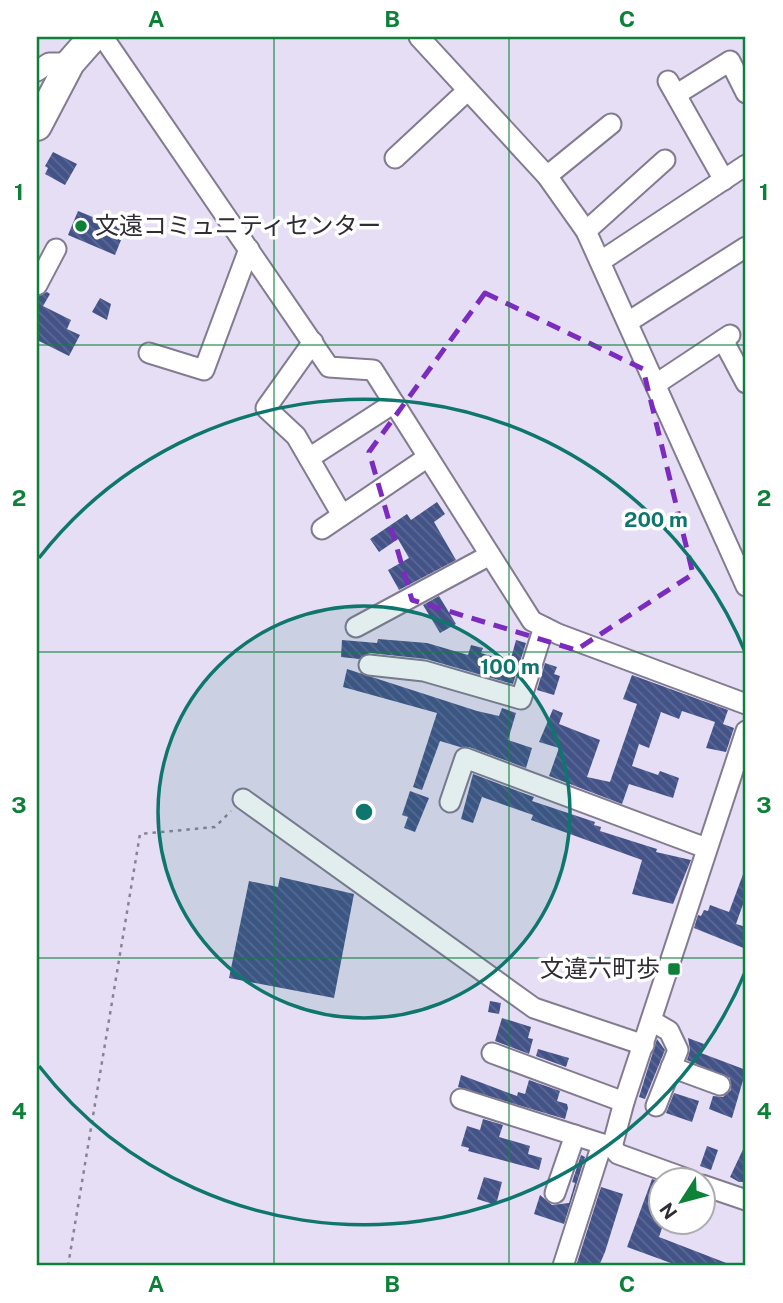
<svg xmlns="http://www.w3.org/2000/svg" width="783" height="1303" viewBox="0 0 783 1303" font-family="'Public Sans','Noto Sans JP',sans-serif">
	<defs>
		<pattern id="building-back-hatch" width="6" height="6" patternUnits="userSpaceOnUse" patternTransform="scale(1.75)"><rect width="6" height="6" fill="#435388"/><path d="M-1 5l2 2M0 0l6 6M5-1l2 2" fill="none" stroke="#5c6994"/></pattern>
	</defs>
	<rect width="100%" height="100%" fill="#e5def4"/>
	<g fill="url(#building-back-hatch)">
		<polygon points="53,152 77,164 65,185 45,174 48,168 45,166"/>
		<polygon points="78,211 125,230 115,255 68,235"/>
		<polygon points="47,292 50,294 43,306 71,320 67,329 80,335 69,356 37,340 37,297"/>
		<polygon points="100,298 111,304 107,320 92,312"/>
		<polygon points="437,502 445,514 434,522 456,560 399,590 388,570 409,558 398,539 379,552 370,539 407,514 411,520"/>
		<polygon points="439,596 456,624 440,633 423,605"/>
		<polygon points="378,639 427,643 468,655 471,645 483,648 481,653 510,662 516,640 526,643 513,684 426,659 370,653 359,659 341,657 342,640 377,643"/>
		<polygon points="545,663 557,667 554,674 560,676 554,695 537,690"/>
		<polygon points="347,669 477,711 499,716 502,708 516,713 508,740 532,748 526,768 469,747 460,747 440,741 422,790 413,787 437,713 343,687"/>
		<polygon points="632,675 728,710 723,724 734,728 726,752 706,748 715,722 682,711 679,719 661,712 649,748 639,744 632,766 658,775 660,771 679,778 673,798 629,784 622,804 549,776 559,748 539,742 553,709 563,713 559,724 600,740 587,777 610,782 637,704 623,699"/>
		<polygon points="473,774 531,796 534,797 532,801 595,822 594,825 601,827 600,831 657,849 656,852 691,860 673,904 632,894 642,860 531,820 533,815 482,797 473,823 461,819"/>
		<polygon points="410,791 429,798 415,832 404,828 408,817 402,815"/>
		<polygon points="745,869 746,896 736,924 746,927 746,949 694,928 698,915 701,916 704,910 708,911 710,905 729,912"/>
		<polygon points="280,877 354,894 334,998 229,978 249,881 278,887"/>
		<polygon points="490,1001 501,1003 499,1014 488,1012"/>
		<polygon points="502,1018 531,1027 528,1038 533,1039 529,1054 495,1041"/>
		<polygon points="688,1038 704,1044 701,1053 746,1070 732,1118 709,1109 713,1096 723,1097 731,1090 730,1078 687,1060 690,1050"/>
		<polygon points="657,1039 665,1050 645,1099 639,1097"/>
		<polygon points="538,1049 569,1058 566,1067 536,1056"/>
		<polygon points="461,1075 517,1096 518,1092 525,1094 529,1080 560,1091 557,1101 567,1104 568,1108 565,1119 458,1087"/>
		<polygon points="674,1093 699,1101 692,1122 666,1113"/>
		<polygon points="483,1119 503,1125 499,1137 530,1146 528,1154 542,1158 539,1170 468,1151 469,1148 461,1146 467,1126 480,1130"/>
		<polygon points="746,1143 746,1176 744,1182 739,1182 730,1177"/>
		<polygon points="707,1146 718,1150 711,1170 700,1166"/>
		<polygon points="581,1155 585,1157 564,1224 534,1214 540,1195 552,1205 569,1203 575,1183 572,1182"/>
		<polygon points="484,1177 502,1182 496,1205 477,1199"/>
		<polygon points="652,1179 661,1182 661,1222 664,1222 659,1237 734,1266 679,1266 627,1247"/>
		<polygon points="601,1187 623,1194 605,1252 599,1266 576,1266"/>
	</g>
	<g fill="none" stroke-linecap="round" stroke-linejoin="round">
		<g stroke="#837c91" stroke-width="23">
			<g id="minor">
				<polyline points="103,37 329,367 373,370 532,621 558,634 746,704"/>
				<polyline points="419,37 547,176 586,231 746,586"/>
				<polyline points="37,71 49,63 70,63"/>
				<polyline points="668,81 724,180"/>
				<polyline points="677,94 730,61 746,93"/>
				<polyline points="395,158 467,91"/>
				<polyline points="547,176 611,124"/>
				<polyline points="586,231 665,160"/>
				<polyline points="601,261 746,165"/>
				<polyline points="37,285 56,249"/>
				<polyline points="628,322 746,247"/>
				<polyline points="723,340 746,383"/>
				<polyline points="313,342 266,408 296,436 342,515"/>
				<polyline points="149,353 204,370 249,249"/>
				<polyline points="656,384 730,335"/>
				<polyline points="309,458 394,403"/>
				<polyline points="322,529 428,457"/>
				<polyline points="356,627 490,555"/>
				<polyline points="369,665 424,671 521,699 544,627"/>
				<polyline points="243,799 534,1008 644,1045"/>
				<polyline points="450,802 465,758 706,848"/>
				<polyline points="652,1021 669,1031 678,1050 656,1106"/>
				<polyline points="492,1053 624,1102"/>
				<polyline points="671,1067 720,1085"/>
				<polyline points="461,1099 612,1147 618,1154 690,1180"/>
				<polyline points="612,1147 624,1102 746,731"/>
				<polyline points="702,1185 746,1200"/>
				<polyline points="555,1193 575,1135"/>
				<polyline points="563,1266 602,1144"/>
			</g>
		</g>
		<g stroke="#837c91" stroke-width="32">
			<polyline id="highway" points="37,126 70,63 93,37"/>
		</g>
		<polyline stroke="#888393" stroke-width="2.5" stroke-dasharray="3.5 5" stroke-linecap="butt" points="68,1266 140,834 215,827 231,811"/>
		<use href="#minor" stroke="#fff" stroke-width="19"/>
		<use href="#highway" stroke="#fff" stroke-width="28"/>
	</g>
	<path fill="none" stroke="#7b2cbf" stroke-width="5" stroke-dasharray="14 9" stroke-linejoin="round" d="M485,293L643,369L693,574L576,650L412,600L369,452Z"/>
	<path fill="none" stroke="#0e8139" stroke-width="2" stroke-opacity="0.55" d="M274,37V1266M509,37V1266M37,345H746M37,652H746M37,958H746"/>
	<circle cx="364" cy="812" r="206" fill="#0f766e" fill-opacity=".12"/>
	<g fill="none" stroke="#0f766e" stroke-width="3.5">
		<circle cx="364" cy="812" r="206"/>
		<path d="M746 970A413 413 0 0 1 39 1066M39 558A413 413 0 0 1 746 654"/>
	</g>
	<g fill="#0e8139" stroke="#fff" stroke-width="2.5">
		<circle cx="81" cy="226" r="7"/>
		<rect x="667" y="962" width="14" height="14" rx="3.5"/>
	</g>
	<g text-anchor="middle" stroke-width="7" stroke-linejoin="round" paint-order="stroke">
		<g font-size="24" fill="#2f2c35" stroke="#fff" text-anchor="start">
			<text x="95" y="234">文遠コミュニティセンター</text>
			<text x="660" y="977" text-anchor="end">文違六町歩</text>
		</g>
	</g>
	<circle cx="364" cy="812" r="10" fill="#0f766e" stroke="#fff" stroke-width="3.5"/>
	<g font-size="21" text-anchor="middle" font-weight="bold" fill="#0f766e" stroke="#fff" stroke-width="7" stroke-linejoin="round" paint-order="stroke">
		<text x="656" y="527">200 m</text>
		<text x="510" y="674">100 m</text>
	</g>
	<rect width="783" height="1303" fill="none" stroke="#ffffff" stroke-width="77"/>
	<g transform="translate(682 1201) rotate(234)"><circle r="33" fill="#ffffff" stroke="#acabae" stroke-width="2"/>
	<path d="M0-5L12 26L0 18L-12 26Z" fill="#0e8139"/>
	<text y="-10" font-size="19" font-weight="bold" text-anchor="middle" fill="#2f2c35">N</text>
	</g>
	<rect x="38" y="38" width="706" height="1226" fill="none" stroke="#0e8139" stroke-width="2.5"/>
	<g font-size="23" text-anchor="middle" font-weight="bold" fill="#0e8139">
		<text x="156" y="27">A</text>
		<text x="392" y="27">B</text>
		<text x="627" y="27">C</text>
		<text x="19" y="200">1</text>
		<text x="764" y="200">1</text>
		<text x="19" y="506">2</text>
		<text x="764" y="506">2</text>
		<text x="19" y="813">3</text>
		<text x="764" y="813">3</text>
		<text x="19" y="1119">4</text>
		<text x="764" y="1119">4</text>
		<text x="156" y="1292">A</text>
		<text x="392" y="1292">B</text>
		<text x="627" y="1292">C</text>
	</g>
</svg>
